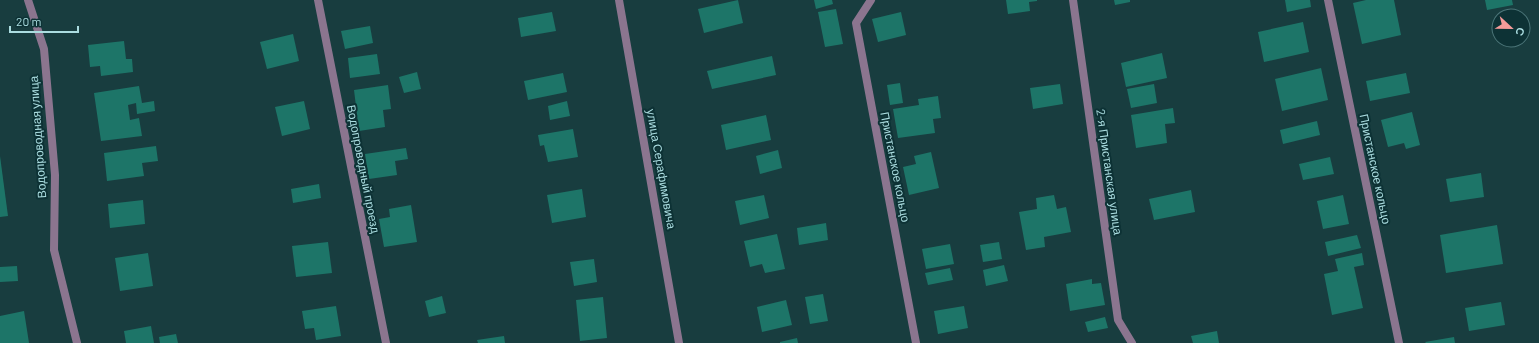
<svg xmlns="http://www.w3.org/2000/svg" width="1539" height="343" viewBox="0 0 1539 343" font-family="Barlow,sans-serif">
	<rect width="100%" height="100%" fill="#183d3f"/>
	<g fill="#1d7568">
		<polygon points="738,0 743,23 704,33 698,9"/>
		<polygon points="814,0 832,0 833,4 816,9"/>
		<polygon points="1006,0 1037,0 1037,1 1029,2 1030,11 1008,14"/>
		<polygon points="1114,0 1130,0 1130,2 1115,5"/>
		<polygon points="1285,0 1310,0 1311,7 1287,12"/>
		<polygon points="1366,0 1394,0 1401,35 1362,44 1353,3"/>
		<polygon points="1485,0 1512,0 1513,5 1487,10"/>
		<polygon points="836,9 843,44 825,47 818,12"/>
		<polygon points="552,12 556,31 521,37 518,18"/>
		<polygon points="901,12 906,35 878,42 872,19"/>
		<polygon points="1303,22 1309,52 1264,62 1258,32"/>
		<polygon points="370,26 373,43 345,49 341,31"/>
		<polygon points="293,34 299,61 267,69 260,42"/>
		<polygon points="124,41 126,59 132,59 133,72 101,76 100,66 90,67 88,45"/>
		<polygon points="1162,53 1167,78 1126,87 1121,63"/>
		<polygon points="377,54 380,74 350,78 348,58"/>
		<polygon points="772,56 776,75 712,89 707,71"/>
		<polygon points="1321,68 1328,100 1282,111 1275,79"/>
		<polygon points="417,72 421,89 404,93 399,77"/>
		<polygon points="563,73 567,92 528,100 524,81"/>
		<polygon points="1406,73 1410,93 1370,101 1366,81"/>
		<polygon points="900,83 903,103 890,105 887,85"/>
		<polygon points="1060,84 1063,104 1033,109 1030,88"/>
		<polygon points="1154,84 1157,103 1131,108 1127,89"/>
		<polygon points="388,85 391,109 383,110 385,127 359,131 354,90"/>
		<polygon points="139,86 142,103 154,101 155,111 137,114 136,103 128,105 130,120 139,118 142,136 101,141 94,93"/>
		<polygon points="938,96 941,118 933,119 935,133 898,138 893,109 919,105 918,99"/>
		<polygon points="304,101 310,129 282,136 275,107"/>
		<polygon points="567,101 570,116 550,120 548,106"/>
		<polygon points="1173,108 1175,123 1165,124 1167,143 1136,148 1131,115"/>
		<polygon points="1412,112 1420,145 1406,149 1404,143 1388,147 1381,120"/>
		<polygon points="766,115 771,140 726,150 721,125"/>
		<polygon points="1317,121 1320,135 1283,144 1280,130"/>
		<polygon points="573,129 578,157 548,162 544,145 540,146 538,135"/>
		<polygon points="156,146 158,161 142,163 144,176 107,181 104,153"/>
		<polygon points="406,148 408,159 395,161 397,175 369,179 365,154"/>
		<polygon points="778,150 782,168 760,174 756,156"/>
		<polygon points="931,152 939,188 909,195 903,167 916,164 914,156"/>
		<polygon points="0,156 8,216 0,217"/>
		<polygon points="1330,157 1334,174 1303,180 1299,164"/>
		<polygon points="1481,173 1484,197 1450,202 1446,179"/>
		<polygon points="319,184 321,198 293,203 291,189"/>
		<polygon points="582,189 586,217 552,223 547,195"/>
		<polygon points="1191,190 1195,212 1154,220 1149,199"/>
		<polygon points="764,195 769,218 740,225 735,201"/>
		<polygon points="1054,195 1057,209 1066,207 1071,232 1044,237 1045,247 1026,250 1019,212 1037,209 1036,198"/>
		<polygon points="1343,195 1349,224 1323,229 1317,201"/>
		<polygon points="143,200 145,224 110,228 108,204"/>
		<polygon points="411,205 417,242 384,247 379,219 390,217 389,209"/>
		<polygon points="826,223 828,240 799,245 797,228"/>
		<polygon points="1497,225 1503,264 1446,273 1440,235"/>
		<polygon points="777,234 785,269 765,273 762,264 750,267 744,241"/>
		<polygon points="1357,235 1361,248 1328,256 1325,242"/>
		<polygon points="328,242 332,273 296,277 292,246"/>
		<polygon points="999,242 1002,259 983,262 980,245"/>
		<polygon points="950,244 954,264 926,269 922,249"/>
		<polygon points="148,253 153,286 120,291 115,258"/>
		<polygon points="1362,253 1364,265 1354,267 1363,308 1332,315 1324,274 1338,271 1335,259"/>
		<polygon points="594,259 597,282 574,286 570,262"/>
		<polygon points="1004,265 1008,281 986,286 983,270"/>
		<polygon points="17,266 18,281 0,282 0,267"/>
		<polygon points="950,268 953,280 928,285 925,273"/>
		<polygon points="1092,279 1092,284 1101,283 1105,305 1070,311 1066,284"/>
		<polygon points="823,294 828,321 810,324 805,297"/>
		<polygon points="442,296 446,313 429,317 425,301"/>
		<polygon points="603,297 607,338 580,341 576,300"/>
		<polygon points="786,300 792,325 762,332 757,307"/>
		<polygon points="1501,302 1505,325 1469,331 1465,308"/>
		<polygon points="336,306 341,336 316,340 314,328 305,329 302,311"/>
		<polygon points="964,306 968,328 938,334 934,311"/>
		<polygon points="24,311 29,343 0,343 0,316"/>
		<polygon points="1105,317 1108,328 1088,332 1085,322"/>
		<polygon points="151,326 154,343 126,343 124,331"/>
		<polygon points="1217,331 1219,343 1193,343 1191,336"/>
		<polygon points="176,334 178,343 160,343 159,337"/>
		<polygon points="504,336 505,343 478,343 477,340"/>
		<polygon points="1454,337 1455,343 1426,343 1425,342"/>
		<polygon points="797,338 798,343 780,343 780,342"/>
	</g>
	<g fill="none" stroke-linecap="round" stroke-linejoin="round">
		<g stroke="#8b758f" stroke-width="8">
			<polyline points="28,0 44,49 55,175 54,250 77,343"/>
			<polyline points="318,0 386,343"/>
			<polyline points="871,0 856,23 916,343"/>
			<polyline points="1073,0 1118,320 1132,343"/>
			<polyline points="1328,0 1399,343"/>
		</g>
		<polyline stroke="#8b758f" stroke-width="8" points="619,0 679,343"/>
	</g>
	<g text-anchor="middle" stroke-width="4" stroke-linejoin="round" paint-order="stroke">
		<g font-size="12" fill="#abdde0" stroke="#0d3235">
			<text transform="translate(38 137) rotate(-94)" y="4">Водопроводная улица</text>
			<text transform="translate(895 167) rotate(79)" y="4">Пристанское кольцо</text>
			<text transform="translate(363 169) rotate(79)" y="4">Водопроводный проезд</text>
			<text transform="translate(661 169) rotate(80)" y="4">улица Серафимовича</text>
			<text transform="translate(1375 169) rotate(78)" y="4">Пристанское кольцо</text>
			<text transform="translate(1109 172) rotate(82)" y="4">2-я Пристанская улица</text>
		</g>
	</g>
	<g transform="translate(1511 28) rotate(112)"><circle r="19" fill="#0d3235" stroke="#4c7679"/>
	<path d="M0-3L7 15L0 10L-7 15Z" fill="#f59b9a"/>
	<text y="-6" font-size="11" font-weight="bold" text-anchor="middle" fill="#abdde0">С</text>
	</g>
	<path d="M10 26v6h68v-6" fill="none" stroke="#abdde0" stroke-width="2"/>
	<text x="16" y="26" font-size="12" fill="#abdde0" stroke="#0d3235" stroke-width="3" paint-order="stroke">20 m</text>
</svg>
